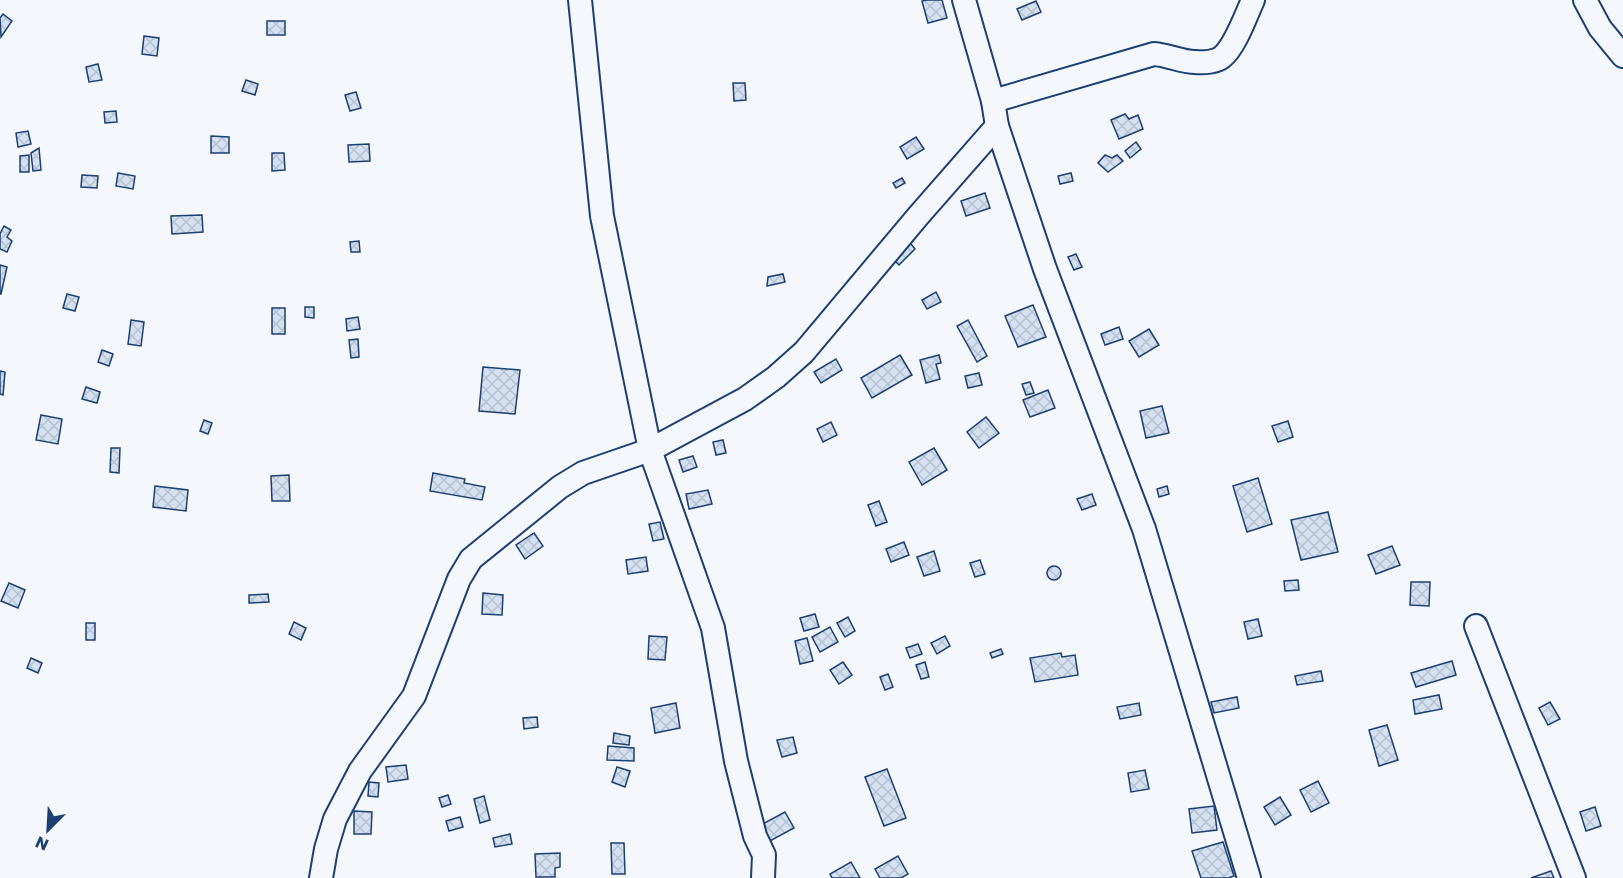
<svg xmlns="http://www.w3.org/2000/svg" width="1623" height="878" viewBox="0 0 1623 878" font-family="Poppins,sans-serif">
	<defs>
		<pattern id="building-cross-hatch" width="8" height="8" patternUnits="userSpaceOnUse" patternTransform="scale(1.5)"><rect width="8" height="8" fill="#d5e0f0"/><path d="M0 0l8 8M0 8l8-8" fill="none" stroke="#b6c1d1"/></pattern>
	</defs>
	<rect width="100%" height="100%" fill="#f4f7fb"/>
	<g fill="url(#building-cross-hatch)" stroke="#1d3f73" stroke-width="1.5">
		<polygon points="927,0 942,0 947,18 928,23 922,1"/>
		<polygon points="1036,1 1041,12 1022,20 1017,9"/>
		<polygon points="3,14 12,21 1,37 0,18"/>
		<rect x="267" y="21" width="18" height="14"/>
		<polygon points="144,36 159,38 157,56 142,54"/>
		<polygon points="98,64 102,80 89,82 86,67"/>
		<polygon points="246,80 258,84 255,95 242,91"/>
		<polygon points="733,83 745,83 746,100 734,101"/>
		<polygon points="356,92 361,108 350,111 345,95"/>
		<polygon points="116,111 117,122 105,123 104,112"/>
		<polygon points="1125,114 1129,119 1138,115 1143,129 1119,139 1111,120"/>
		<polygon points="28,131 31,144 18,147 16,133"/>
		<polygon points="211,136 229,137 229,153 211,153"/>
		<polygon points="916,137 924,149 907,159 900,147"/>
		<polygon points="1136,142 1141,149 1130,158 1125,151"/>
		<polygon points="369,144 370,161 349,162 348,145"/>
		<polygon points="39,148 41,170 33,171 31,153"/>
		<polygon points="272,153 284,153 285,170 272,171"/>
		<polygon points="29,155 29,172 20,172 20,156"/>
		<polygon points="1105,155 1112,158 1117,155 1123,161 1108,172 1098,163"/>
		<polygon points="118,173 135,176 133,189 116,186"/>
		<polygon points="1071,173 1073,181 1060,184 1058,176"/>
		<polygon points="82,175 98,176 97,188 81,187"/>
		<polygon points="902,178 905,183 896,188 893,183"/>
		<polygon points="985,193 990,208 966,216 961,201"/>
		<polygon points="202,215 203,232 172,234 171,216"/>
		<polygon points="4,226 11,230 7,237 12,241 7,252 0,249 0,234"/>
		<polygon points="907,239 915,249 899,265 890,256"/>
		<polygon points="359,241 360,252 351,252 350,242"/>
		<polygon points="1076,254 1082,267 1074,270 1068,257"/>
		<polygon points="0,265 7,267 1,294 0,294"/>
		<polygon points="783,274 785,282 767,286 768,277"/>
		<polygon points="936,292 941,302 927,309 922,300"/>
		<polygon points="67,294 79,297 75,311 63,308"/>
		<polygon points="1033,305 1046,337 1018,347 1005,316"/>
		<polygon points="305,307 314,307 314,318 305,317"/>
		<rect x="272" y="308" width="13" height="26"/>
		<polygon points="358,317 360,329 347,331 346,319"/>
		<polygon points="131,320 144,322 141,346 128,344"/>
		<polygon points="968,320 987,356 977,362 957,326"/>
		<polygon points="1119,327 1123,339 1105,345 1101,334"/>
		<polygon points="1149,329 1159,345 1139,357 1129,341"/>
		<polygon points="358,339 359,357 351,358 349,340"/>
		<polygon points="102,350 113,354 109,366 98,362"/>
		<polygon points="900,355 912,375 872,398 861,378"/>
		<polygon points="939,355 941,363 936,364 940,379 926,383 920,360"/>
		<polygon points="836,359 842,370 821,383 814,372"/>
		<polygon points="483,367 520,370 515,414 479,411"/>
		<polygon points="0,371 5,372 3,395 0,394"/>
		<polygon points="979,373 982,385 968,388 965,376"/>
		<polygon points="1030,382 1034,393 1026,395 1022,384"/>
		<polygon points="86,387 100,392 97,403 82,399"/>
		<polygon points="1048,390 1055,408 1030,417 1023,400"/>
		<polygon points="1162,406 1169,433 1146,438 1140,411"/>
		<polygon points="41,415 62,419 58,444 36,440"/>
		<polygon points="986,417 999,433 979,448 967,432"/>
		<polygon points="204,420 212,423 208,434 200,431"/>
		<polygon points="1288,421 1293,437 1278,442 1272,426"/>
		<polygon points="831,422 837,435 823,442 817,429"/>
		<polygon points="723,440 726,453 716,455 713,442"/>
		<polygon points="111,448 120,448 119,473 110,472"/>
		<polygon points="934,448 947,470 922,485 909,462"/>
		<polygon points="693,456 697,467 683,472 679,460"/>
		<polygon points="433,473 465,479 464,483 485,487 482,500 430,491"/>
		<polygon points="289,475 290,501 272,501 271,476"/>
		<polygon points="1258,478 1272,524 1247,532 1233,486"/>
		<polygon points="155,486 188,490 186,511 153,507"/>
		<polygon points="1167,486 1169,494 1159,497 1157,489"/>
		<polygon points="708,490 712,504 689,509 686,494"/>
		<polygon points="1092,494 1096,505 1082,510 1077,499"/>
		<polygon points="879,501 887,522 876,526 868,505"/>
		<polygon points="1328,512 1338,552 1301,560 1291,520"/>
		<polygon points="660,522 664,539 653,541 649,524"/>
		<polygon points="534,533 543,546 525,559 516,545"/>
		<polygon points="904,542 909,555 891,562 886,549"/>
		<polygon points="1392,546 1400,565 1376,574 1368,555"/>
		<polygon points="934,551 940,571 924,576 917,557"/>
		<polygon points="646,557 648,571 628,574 626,560"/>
		<polygon points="980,560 985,574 975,577 970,563"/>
		<circle cx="1054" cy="573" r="7"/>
		<polygon points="1298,580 1299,590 1285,591 1284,581"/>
		<polygon points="1411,582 1430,582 1429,606 1410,605"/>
		<polygon points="9,583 25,590 18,608 1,601"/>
		<polygon points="483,593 503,595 502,615 482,614"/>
		<polygon points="268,594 269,602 249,603 249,595"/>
		<polygon points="815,614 819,627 804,631 800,618"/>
		<polygon points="848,617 855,631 845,637 837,623"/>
		<polygon points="1258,619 1262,636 1248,639 1244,622"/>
		<polygon points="294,622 306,628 301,640 289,634"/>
		<rect x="86" y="623" width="9" height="17"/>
		<polygon points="830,627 838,642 820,652 812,637"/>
		<polygon points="649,636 667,637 665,660 648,659"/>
		<polygon points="945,636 950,646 937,654 931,643"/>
		<polygon points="807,638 813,661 800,664 795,641"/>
		<polygon points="918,644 922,654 910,658 906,648"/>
		<polygon points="1001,649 1003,654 992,658 990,653"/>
		<polygon points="1061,653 1062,657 1075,655 1078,675 1035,682 1030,658"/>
		<polygon points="31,658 42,663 38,673 27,668"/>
		<polygon points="1452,661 1456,675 1416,687 1411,673"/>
		<polygon points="843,662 852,675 839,684 830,670"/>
		<polygon points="925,662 929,677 921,679 916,665"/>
		<polygon points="1321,671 1323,681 1297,685 1295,676"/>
		<polygon points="888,674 893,687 885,690 880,677"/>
		<polygon points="1439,695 1442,709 1415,714 1413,700"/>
		<polygon points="1237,697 1239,708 1214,713 1211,702"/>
		<polygon points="1550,702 1560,719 1548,725 1539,708"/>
		<polygon points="676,703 680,728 655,733 651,708"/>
		<polygon points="1139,703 1141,715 1120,719 1117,707"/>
		<polygon points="537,717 538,727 524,729 523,718"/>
		<polygon points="1387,725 1398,760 1379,766 1369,730"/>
		<polygon points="614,733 630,736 629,745 613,743"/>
		<polygon points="793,737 797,753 782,757 777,740"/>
		<polygon points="608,746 634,748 634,761 607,760"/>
		<polygon points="406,765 408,779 388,782 386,767"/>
		<polygon points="617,767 630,771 625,787 612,782"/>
		<polygon points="887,769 906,818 884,826 865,777"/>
		<polygon points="1145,770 1149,789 1131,792 1128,773"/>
		<polygon points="1318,781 1329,803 1311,812 1300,790"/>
		<polygon points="369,782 379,783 378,797 368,796"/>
		<polygon points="448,795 451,804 442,807 439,798"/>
		<polygon points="484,796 490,820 480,823 474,799"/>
		<polygon points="1280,797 1291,815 1275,825 1264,807"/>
		<polygon points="1214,806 1217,830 1192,833 1189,809"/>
		<polygon points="1595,807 1601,826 1586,831 1580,812"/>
		<polygon points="354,811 372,812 371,834 354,834"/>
		<polygon points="785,812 794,828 768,842 759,826"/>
		<polygon points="460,817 463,827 449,831 446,821"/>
		<polygon points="510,834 512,844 495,847 493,838"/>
		<polygon points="1223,842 1234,876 1228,878 1201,878 1192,851"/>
		<polygon points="611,843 624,843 625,874 612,874"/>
		<polygon points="560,853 560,867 555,868 555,877 536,877 535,854"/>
		<polygon points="898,856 908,874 901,878 880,878 875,869"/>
		<polygon points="851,862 860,878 832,878 830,874"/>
		<polygon points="1551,871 1554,878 1531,878"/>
	</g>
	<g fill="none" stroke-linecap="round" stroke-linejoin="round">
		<g stroke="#1d3f73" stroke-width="26">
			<g id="minor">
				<polyline points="580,0 602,216 650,450 713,628 736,761 755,836 764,855 763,878"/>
				<polyline points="964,0 993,101 997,126 1045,269 1144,529 1249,878"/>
				<polyline points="1585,0 1600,28 1623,56"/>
				<path d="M993,101L1154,54C1168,55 1182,62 1195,62C1203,63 1216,62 1222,57C1235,47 1246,15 1253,0"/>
				<polyline points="1476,626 1574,878"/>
				<polyline points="321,878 326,849 335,819 360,771 414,696 459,579 471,559 560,487 583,473 650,450 745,399 776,377 804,352 919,215 997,126"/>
			</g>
		</g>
		<use href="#minor" stroke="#f4f7fb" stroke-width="22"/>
	</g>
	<g transform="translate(48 830) rotate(204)" stroke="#f4f7fb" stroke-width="4.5" paint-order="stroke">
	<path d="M0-4.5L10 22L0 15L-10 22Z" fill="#1d3f73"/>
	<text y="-9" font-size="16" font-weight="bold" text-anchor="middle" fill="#1d3f73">N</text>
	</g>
</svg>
